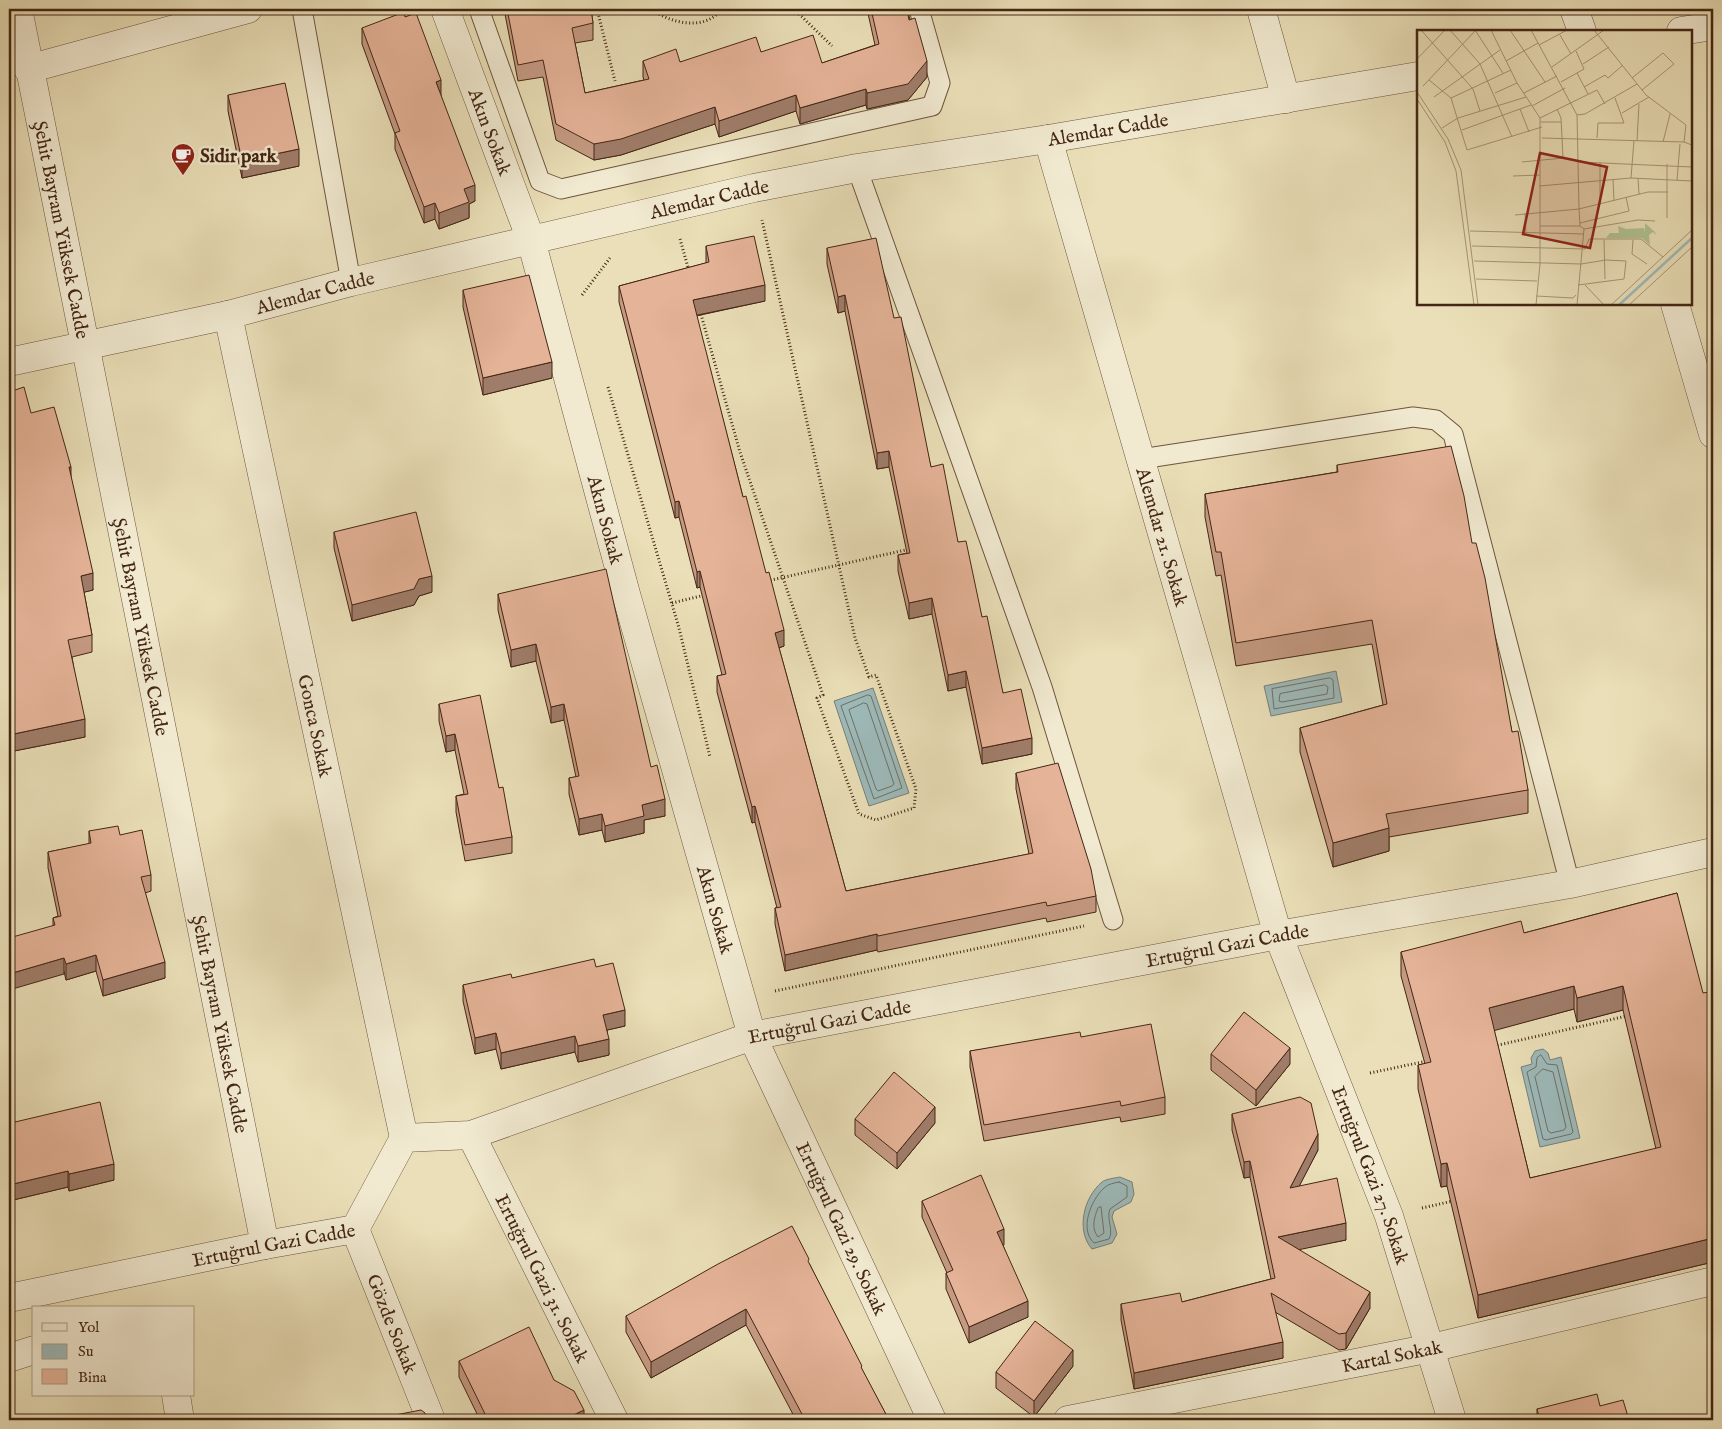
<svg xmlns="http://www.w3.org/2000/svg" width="1722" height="1429" viewBox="0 0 1722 1429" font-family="'IM FELL English',serif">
	<rect width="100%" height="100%" fill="#eadfb8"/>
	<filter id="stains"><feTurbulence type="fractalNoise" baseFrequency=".004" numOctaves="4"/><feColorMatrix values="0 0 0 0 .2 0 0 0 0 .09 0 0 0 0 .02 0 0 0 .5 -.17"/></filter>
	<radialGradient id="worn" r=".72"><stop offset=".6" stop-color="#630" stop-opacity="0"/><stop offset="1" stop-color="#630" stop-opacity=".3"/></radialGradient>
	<g fill="#9dbaba" stroke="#797f78">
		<polygon points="1336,671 1342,702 1271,716 1264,686"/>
		<polygon points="873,688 909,793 869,806 834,701"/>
		<polygon points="1543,1049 1548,1053 1550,1060 1561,1057 1580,1138 1540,1147 1521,1067 1532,1064 1531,1058 1535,1051"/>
		<path d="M1120,1177L1132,1182L1134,1194L1131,1202L1114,1211L1112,1217L1117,1234L1112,1243L1092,1249C1076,1231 1083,1198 1102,1182C1106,1179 1115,1178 1120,1177Z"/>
	</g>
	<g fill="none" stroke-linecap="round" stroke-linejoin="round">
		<g stroke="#707067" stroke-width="1">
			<polygon points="1330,678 1333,680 1334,698 1274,709 1272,689"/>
			<polygon points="1325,685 1328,687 1327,694 1282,702 1279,701 1280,694"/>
			<polygon points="868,695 871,696 902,788 874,799 841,706"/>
			<polygon points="864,703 867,704 894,784 892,786 878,791 876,789 849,710"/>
			<polygon points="1541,1055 1547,1064 1557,1065 1573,1132 1571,1134 1546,1140 1543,1139 1527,1072 1536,1067 1537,1058"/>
			<polygon points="1543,1069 1553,1072 1566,1127 1564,1130 1551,1133 1548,1131 1535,1077"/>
			<path d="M1119,1182L1127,1186V1197L1110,1209C1106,1219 1114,1230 1109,1239L1094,1243C1079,1229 1091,1200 1104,1188C1108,1184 1114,1183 1119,1182Z"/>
			<path d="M1101,1207L1104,1233L1098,1237C1091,1228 1094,1218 1098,1208Z"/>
		</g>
		<g stroke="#6e543d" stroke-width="21">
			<g id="service">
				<polyline points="302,9 351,282"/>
				<polyline points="479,9 540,181 561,189 932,106 940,83 919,9"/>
				<polyline points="857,168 1042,687 1113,920"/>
				<polyline points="1141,459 1413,417 1436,420 1453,434 1570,884"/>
			</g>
		</g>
		<g stroke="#6e543d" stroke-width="29">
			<g id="minor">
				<path id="s1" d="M18,9L265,1245"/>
				<path id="s2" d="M445,9L531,240L626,594L752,1036L932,1420"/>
				<polyline points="1261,9 1286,99"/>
				<polyline points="1574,9 1582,31"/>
				<polyline points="28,69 248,9"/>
				<path id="s3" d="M1048,139L1278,935L1389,1216L1452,1420"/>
				<polyline points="1675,304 1713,434"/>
				<path id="s4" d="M228,315L404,1138"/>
				<path id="s5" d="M471,1135L614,1420"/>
				<path id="s6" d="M355,1229L431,1420"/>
				<polyline points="9,1358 34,1350"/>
				<polyline points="176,1395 180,1420"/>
				<path id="s7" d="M1068,1420L1431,1348L1713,1281"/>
			</g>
		</g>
		<g stroke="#6e543d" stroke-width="29">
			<g id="tertiary">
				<polyline points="1681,31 1713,26"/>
				<path id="s8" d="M9,362L228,315L351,282L754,188L857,168L1048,139L1418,76"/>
				<path id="s9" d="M9,1298L265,1245L355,1229L404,1138L471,1135L752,1036L1278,935L1570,884L1713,852"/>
			</g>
		</g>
		<g stroke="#442614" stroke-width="3" stroke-dasharray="1 2.5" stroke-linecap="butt">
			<polyline points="597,9 615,81"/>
			<path d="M650,9C671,23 704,32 722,9"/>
			<polyline points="794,9 832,46"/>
			<polyline points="680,239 689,271"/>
			<polyline points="582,295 610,258"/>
			<polyline points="700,311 740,452 823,695 817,698 859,814 876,820 914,808 916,789 876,675 869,677 855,638 762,220"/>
			<polyline points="608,387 679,628 710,757"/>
			<polyline points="767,581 910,549"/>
			<polyline points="672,603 705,595"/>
			<polyline points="775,991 1084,926"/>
			<polyline points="1494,1046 1627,1016"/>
			<polyline points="1370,1073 1427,1061"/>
			<polyline points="1422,1208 1453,1201"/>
		</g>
		<use href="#service" stroke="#f1ead1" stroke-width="19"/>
		<use href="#minor" stroke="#f1ead1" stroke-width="28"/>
		<use href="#tertiary" stroke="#f1ead1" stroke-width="28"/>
	</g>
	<g fill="#c59a83" stroke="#442614" fill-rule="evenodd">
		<polygon points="504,9 591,9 593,23 593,40 575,43 585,93 644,80 643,77 643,61 680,62 761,52 822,63 875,45 867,9 907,9 927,77 908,100 867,109 866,105 800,124 796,111 719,137 715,124 621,155 594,160 556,140 543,77 518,81"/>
		<polygon points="362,28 441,96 475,201 469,204 469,218 439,229 435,219 424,223 395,149 395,134 362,44"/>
		<polygon points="228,95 299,166 242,178 228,111"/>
		<polygon points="706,246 765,301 696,316 743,497 784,646 779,648 846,891 1029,854 1016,789 1016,773 1096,896 1096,912 1047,922 1046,918 878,952 877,950 785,971 775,924 775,908 777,908 755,822 752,823 717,692 717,676 722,675 700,587 697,588 679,517 675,518 619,302 619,286 706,263"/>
		<polygon points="827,248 894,318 931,467 958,542 982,617 1003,693 1032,754 982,764 966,687 948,691 932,614 909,619 898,571 898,555 907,553 889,467 877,469 845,311 838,313 827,264"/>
		<polygon points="463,290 552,378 483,395 463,307"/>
		<polygon points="31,413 71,478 93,590 84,592 92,635 92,652 72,657 85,737 9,752"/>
		<polygon points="1337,465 1472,543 1512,732 1528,790 1528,813 1389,837 1389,851 1333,867 1300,752 1300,728 1383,705 1372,644 1236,666 1221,575 1216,576 1205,517 1205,494 1337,472"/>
		<polygon points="334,532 432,592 419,596 414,605 352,621 334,548"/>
		<polygon points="498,594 651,767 665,816 644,820 644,833 605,842 602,830 579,835 569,794 569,778 576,777 564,720 551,723 536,661 511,667 498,610"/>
		<polygon points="439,704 499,788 512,837 512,853 465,861 456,812 456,796 464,794 455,750 446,752 439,721"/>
		<polygon points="89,831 120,835 151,875 151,891 145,893 165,978 103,996 96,971 66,980 53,926 53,918 58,916 48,868 48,852 89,844"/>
		<path d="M1677,893L1713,1262L1478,1318L1447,1186L1441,1187L1418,1089V1065L1425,1064L1401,976V952L1524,933ZM1574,1009L1577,1022L1623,1010L1656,1149L1530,1178L1494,1030Z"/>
		<polygon points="596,967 625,1026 607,1030 609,1055 578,1062 575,1052 501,1069 496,1049 475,1054 463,1001 463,985"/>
		<polygon points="1081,1037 1165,1097 1165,1114 1121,1122 1120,1117 984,1141 970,1067 970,1051"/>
		<polygon points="1211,1054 1290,1064 1256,1106 1211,1070"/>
		<polygon points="9,1107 15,1122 114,1180 69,1191 68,1187 9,1201"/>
		<polygon points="1232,1114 1318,1150 1299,1186 1346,1240 1298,1249 1370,1308 1346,1349 1339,1350 1275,1312 1283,1358 1134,1389 1121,1320 1121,1304 1182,1302 1271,1279 1250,1177 1244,1178 1232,1130"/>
		<polygon points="855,1119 935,1123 897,1169 855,1135"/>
		<polygon points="922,1201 1004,1245 1003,1245 1028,1317 969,1343 946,1289 946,1273 947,1273 922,1217"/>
		<polygon points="809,1263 862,1370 889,1420 796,1420 746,1325 651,1378 626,1332 626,1316"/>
		<polygon points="459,1361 554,1380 584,1420 480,1420 459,1377"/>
		<polygon points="1073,1366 1034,1417 996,1388 996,1372"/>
		<polygon points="1600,1406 1629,1420 1537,1420 1537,1409"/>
	</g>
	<g fill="#a07d6a" stroke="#442614">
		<polygon points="927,61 927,77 908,100 867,109 867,93"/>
		<polygon points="441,80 441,96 436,82"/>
		<polygon points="866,89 866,105 800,124 800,108"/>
		<polygon points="796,95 796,111 719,137 719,121"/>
		<polygon points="715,107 715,124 621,155 594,160 594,144"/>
		<polygon points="299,149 299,166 242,178 242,161"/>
		<polygon points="475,185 475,201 469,204 469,218 439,229 439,213 464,189"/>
		<polygon points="435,203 435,219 424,223 424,207"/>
		<polygon points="765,285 765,301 693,316 693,300"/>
		<polygon points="845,295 845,311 838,313 838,297"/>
		<polygon points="552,362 552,378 483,395 483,378"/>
		<polygon points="889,451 889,467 877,469 877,453"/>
		<polygon points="69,467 71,467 71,484"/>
		<polygon points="679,501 679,517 675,518 675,502"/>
		<polygon points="700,571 700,587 697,588 697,572"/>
		<polygon points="93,573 93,590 81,593 81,576"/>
		<polygon points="432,576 432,592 419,596 414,605 352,621 352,605 419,579"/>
		<polygon points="932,598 932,614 909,619 909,603"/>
		<polygon points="784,630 784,646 775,649 775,633"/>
		<polygon points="536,644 536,661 511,667 511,650"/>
		<polygon points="966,671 966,687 948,691 948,675"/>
		<polygon points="564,704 564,720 551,723 551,707"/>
		<polygon points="85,719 85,737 9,752 9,735"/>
		<polygon points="455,734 455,750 446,752 446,736"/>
		<polygon points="1032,738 1032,754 982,764 982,748"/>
		<polygon points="665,799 665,816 644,820 644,833 605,842 605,826 642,805"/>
		<polygon points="755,806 755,822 752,823 752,807"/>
		<polygon points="602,814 602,830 579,835 579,819"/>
		<polygon points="1389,828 1389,851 1333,867 1333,843"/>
		<polygon points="877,934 877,950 785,971 785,955"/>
		<polygon points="96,955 96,971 66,980 66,964"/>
		<polygon points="64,958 64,974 9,990 9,974"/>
		<polygon points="165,962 165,978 103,996 103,980"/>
		<polygon points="1574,986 1574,1009 1489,1032 1489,1008"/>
		<polygon points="1623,986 1623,1010 1577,1022 1577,998"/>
		<polygon points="625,1010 625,1026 603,1031 603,1015"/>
		<polygon points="496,1033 496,1049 475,1054 475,1038"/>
		<polygon points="575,1036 575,1052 501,1069 501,1053"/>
		<polygon points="609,1039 609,1055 578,1062 578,1046"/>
		<polygon points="1290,1048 1290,1064 1256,1106 1256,1090"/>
		<polygon points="935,1107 935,1123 897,1169 897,1153"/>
		<polygon points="1318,1134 1318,1150 1290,1204 1290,1188"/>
		<polygon points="1250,1161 1250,1177 1244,1178 1244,1162"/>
		<polygon points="1447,1163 1447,1186 1441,1187 1441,1164"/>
		<polygon points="114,1164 114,1180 69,1191 69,1174"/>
		<polygon points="68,1171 68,1187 9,1201 9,1185"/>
		<polygon points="1346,1223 1346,1240 1278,1254 1278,1237"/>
		<polygon points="1004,1229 1004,1245 997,1248 997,1232"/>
		<polygon points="1713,1238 1713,1262 1478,1318 1478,1295"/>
		<polygon points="1370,1292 1370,1308 1346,1349 1346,1333"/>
		<polygon points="1028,1301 1028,1317 969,1343 969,1327"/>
		<polygon points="746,1309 746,1325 651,1378 651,1362"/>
		<polygon points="1283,1342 1283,1358 1134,1389 1134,1373"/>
		<polygon points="1073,1350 1073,1366 1034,1417 1034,1401"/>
		<polygon points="584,1410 584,1420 563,1420"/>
	</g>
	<g fill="#e5b398" stroke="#442614" fill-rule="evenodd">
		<polygon points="507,9 591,9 593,23 572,28 585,93 649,79 643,61 676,49 680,62 756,37 761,52 813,35 822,63 879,44 871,9 907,9 909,20 915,18 927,61 908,84 867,93 866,89 800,108 796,95 719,121 715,107 621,139 594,144 556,124 543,60 518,65"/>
		<polygon points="404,12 405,17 416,13 441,80 436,82 475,185 464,189 469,202 439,213 435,203 424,207 395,133 400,131 362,28"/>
		<polygon points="285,83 299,149 242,161 228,95"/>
		<polygon points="754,236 765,285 693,300 743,497 746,496 766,573 769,572 784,630 775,633 846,891 1033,853 1016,773 1058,763 1091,869 1096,896 1047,906 1046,902 878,936 877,934 785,955 775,908 781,907 755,806 752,807 717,676 726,674 700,571 697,572 679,501 675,502 619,286 709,262 706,246"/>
		<polygon points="876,238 894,318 901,317 931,467 943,464 958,542 966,541 982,617 987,616 1003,693 1021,689 1032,738 982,748 966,671 948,675 932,598 909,603 898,555 910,553 889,451 877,453 845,295 838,297 827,248"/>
		<polygon points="529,275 552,362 483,378 463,290"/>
		<polygon points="24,387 31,413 54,407 71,467 69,467 93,573 81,576 92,635 68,640 85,719 9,735 9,392"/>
		<polygon points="1451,446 1464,496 1472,543 1476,543 1485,578 1512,732 1518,731 1528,790 1386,814 1389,828 1333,843 1300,728 1387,704 1372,620 1236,643 1221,552 1216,552 1205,494 1338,472 1337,465"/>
		<polygon points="416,512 432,576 419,579 414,589 352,605 334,532"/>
		<polygon points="606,569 651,767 657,765 665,799 642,805 644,816 605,826 602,814 579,819 569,778 579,776 564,704 551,707 536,644 511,650 498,594"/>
		<polygon points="480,695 499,788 503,787 512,837 465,845 456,796 468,794 455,734 446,736 439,704"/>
		<polygon points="118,826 120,835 142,830 151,875 141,877 165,962 103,980 96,955 66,964 64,958 9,974 9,938 55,925 53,918 61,916 48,852 91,843 89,831"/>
		<path d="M1677,893L1703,993L1709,992L1713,1012V1238L1478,1295L1447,1163L1441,1164L1418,1065L1431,1062L1401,952L1521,921L1524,933ZM1574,986L1577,998L1623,986L1661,1147L1530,1178L1489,1008Z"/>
		<polygon points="594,959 596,967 613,963 625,1010 603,1015 609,1039 578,1046 575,1036 501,1053 496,1033 475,1038 463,985 511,974 512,978"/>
		<polygon points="1244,1012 1290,1048 1256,1090 1211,1054"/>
		<polygon points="1151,1024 1165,1097 1121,1106 1120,1101 984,1125 970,1051 1080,1032 1081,1037"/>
		<polygon points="894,1072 935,1107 897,1153 855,1119"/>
		<polygon points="1300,1097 1311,1103 1318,1134 1290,1188 1337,1178 1346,1223 1278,1237 1370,1292 1346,1333 1339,1334 1271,1293 1283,1342 1134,1373 1121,1304 1180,1293 1182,1302 1275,1278 1250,1161 1244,1162 1232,1114"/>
		<polygon points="100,1102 114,1164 69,1174 68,1171 9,1185 9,1107 11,1106 15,1122"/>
		<polygon points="981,1175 1004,1229 997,1232 1028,1301 969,1327 946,1273 953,1270 922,1201"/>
		<polygon points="792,1226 809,1259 808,1261 862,1366 861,1367 889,1420 795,1420 803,1416 746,1309 651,1362 626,1316 718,1264"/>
		<polygon points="1035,1321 1073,1350 1034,1401 996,1372"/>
		<polygon points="529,1327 554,1380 574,1391 584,1410 563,1420 528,1420 528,1419 526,1420 488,1420 459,1361"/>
		<polygon points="1597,1394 1600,1406 1623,1400 1629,1420 1540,1420 1537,1409"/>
		<polygon points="421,1410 425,1413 427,1420 386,1420 385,1417"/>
	</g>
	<defs>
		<g id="cafe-pin" transform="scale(1.25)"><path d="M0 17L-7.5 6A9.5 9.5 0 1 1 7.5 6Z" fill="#8f2418" stroke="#f1ead1"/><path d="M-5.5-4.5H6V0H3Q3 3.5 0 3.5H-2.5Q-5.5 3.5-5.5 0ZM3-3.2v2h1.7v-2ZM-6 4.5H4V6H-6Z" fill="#fff"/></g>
	</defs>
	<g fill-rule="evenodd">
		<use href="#cafe-pin" x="183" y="155"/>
	</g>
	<g text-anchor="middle" stroke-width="5" stroke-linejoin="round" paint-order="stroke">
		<g font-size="19" fill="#442614" stroke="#f1ead1">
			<text dy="7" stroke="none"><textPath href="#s8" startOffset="1124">Alemdar Cadde</textPath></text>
			<text dy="7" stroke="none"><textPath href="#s2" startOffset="131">Akın Sokak</textPath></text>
			<text dy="7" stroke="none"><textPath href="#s8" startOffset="719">Alemdar Cadde</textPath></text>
			<text dy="7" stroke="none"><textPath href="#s1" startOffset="225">Şehit Bayram Yüksek Cadde</textPath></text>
			<text dy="7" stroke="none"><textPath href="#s8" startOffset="314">Alemdar Cadde</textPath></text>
			<text dy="7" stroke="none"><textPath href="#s2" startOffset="536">Akın Sokak</textPath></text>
			<text dy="7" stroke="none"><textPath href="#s3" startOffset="414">Alemdar 21. Sokak</textPath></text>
			<text dy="7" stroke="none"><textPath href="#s1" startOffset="630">Şehit Bayram Yüksek Cadde</textPath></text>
			<text dy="7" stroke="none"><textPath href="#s4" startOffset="420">Gonca Sokak</textPath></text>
			<text dy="7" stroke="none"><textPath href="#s2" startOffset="941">Akın Sokak</textPath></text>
			<text dy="7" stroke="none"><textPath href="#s9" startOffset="1305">Ertuğrul Gazi Cadde</textPath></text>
			<text dy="7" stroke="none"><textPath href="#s9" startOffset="900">Ertuğrul Gazi Cadde</textPath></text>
			<text dy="7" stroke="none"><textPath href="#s1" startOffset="1035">Şehit Bayram Yüksek Cadde</textPath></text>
			<text dy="7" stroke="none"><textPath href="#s3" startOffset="1086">Ertuğrul Gazi 27. Sokak</textPath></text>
			<text dy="7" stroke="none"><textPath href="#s2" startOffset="1285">Ertuğrul Gazi 29. Sokak</textPath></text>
			<text dy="7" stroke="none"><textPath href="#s9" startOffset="270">Ertuğrul Gazi Cadde</textPath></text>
			<text dy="7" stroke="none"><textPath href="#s5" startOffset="160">Ertuğrul Gazi 31. Sokak</textPath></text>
			<text dy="7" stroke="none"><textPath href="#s6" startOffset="102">Gözde Sokak</textPath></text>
			<text dy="7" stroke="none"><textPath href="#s7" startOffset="330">Kartal Sokak</textPath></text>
		</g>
		<g font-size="19" font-weight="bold" fill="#442614" stroke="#f1ead1" text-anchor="start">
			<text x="200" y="162">Sidir park</text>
		</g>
	</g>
	<g transform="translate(1417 30)">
		<rect width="275" height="275" fill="#eadfb8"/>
		<path d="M228,193L238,202L239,205L236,202L232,205L233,215L225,208H189L193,203H202L201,196L209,199L227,198L228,202Z" fill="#b1c393"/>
		<path fill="none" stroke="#9dbaba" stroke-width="2.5" d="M202,275L275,208"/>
		<path fill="none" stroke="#a89576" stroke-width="1" d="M4,0L56,59L63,81M33,0L63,34L95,107M58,0L86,43M74,0L100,53L123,88V234L119,275M93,0L128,52M114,0L160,85L162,179L163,196L167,199L160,275M177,0L229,65L269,95M143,5L154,24M122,15L150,0M0,29L28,0M89,31L121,13M166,34L192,17M135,37L187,0M160,43L171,64M215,48L246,23L257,34L225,60M12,50L34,68L50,120L125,97M144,52L167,39L159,21M6,56L59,0M167,57L188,45L191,48L206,35M0,62L31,109L44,140L61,275M78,63L100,53M107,63L140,46M17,67L83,20M34,68L94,40M0,69L28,112L39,141L57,275M115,76L148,58M103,79L112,102M205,83L232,67M160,85L168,84L220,54M123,88L180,60L188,74M124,92H144M25,98L41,88L109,67M45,100L114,75M125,108L267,112L275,115M180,108L181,93H207L198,68M220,111L222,74M246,112L253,84M267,112L269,95M105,132L146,128L144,88L140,79M163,132L275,137M183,132V174M250,134V188M96,146L123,145M214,148L217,110M221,148L222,164M196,149L197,171M260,150L263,114M122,156L214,148L275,151M108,183L109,203M98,185L162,179L231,162H251M163,193L212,181L209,167M123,196H163M167,199L221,190L238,191M53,201L167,204M187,210L188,249M216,210L215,224L230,234M55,216L168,219L172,209H224L246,227M57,231L164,234L189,230L209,231L207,249L161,255M59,249L120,251M168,255L187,275M119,266L156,268L159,265M194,275L275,200M212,275L275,217"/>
		<path fill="#8f2418" fill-opacity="0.15" stroke="#8f2418" stroke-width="2.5" d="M123,123L190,137L173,218L106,204Z"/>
		<rect width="275" height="275" fill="none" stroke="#442614" stroke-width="2.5"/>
	</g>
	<rect width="1722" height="1429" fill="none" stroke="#eadfb8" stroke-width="30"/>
	<rect x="10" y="10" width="1702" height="1409" fill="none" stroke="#442614" stroke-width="2.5"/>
	<rect x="15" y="15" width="1692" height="1399" fill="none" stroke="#442614"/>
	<rect x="32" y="1306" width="162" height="90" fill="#f1ead1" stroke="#ac9c85"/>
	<rect x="42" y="1323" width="25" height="8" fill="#f1ead1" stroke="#ac9c85"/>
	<text x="78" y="1332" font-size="15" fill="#442614">Yol</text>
	<rect x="42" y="1344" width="25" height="15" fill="#9dbaba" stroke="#ac9c85"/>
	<text x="78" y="1356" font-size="15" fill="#442614">Su</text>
	<rect x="42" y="1369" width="25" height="15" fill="#e5b398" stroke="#ac9c85"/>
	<text x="78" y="1382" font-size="15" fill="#442614">Bina</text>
	<rect width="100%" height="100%" filter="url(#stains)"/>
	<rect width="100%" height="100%" fill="url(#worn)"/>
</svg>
